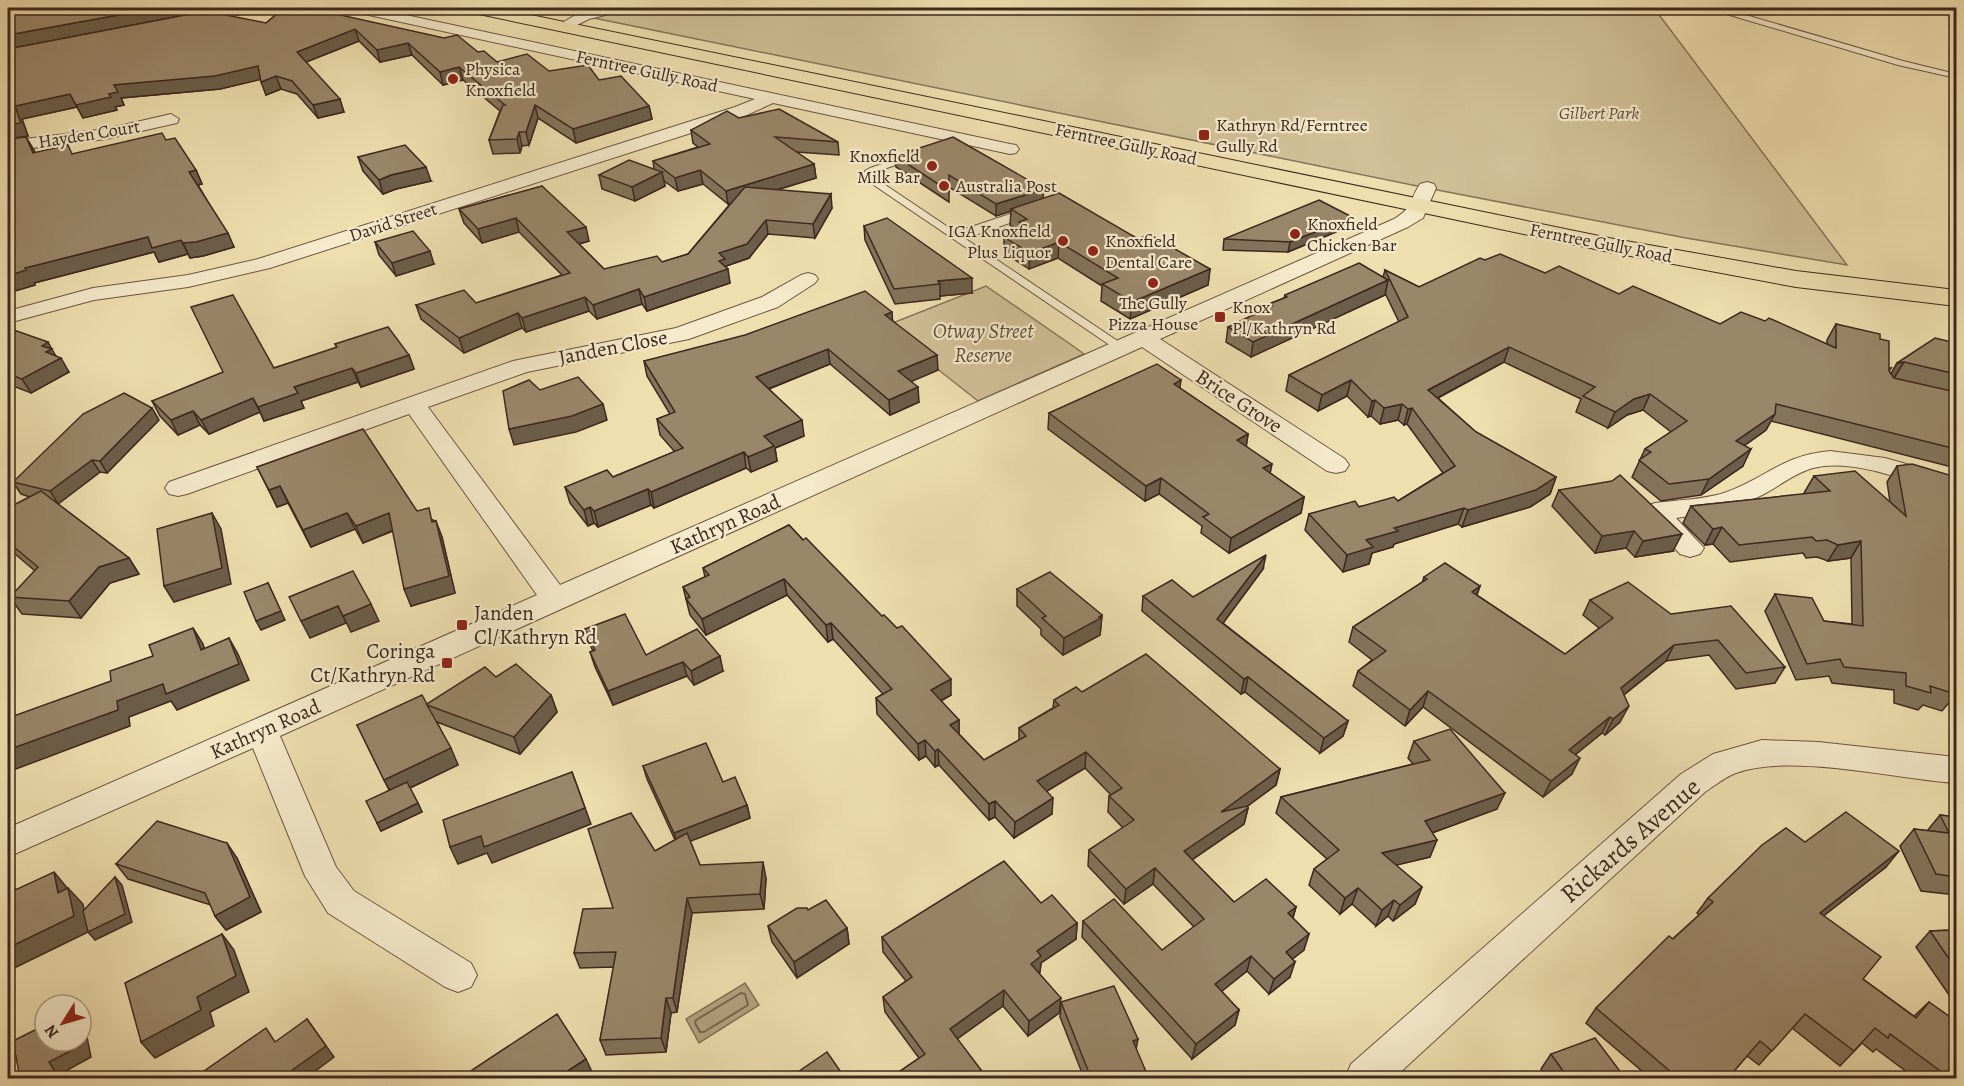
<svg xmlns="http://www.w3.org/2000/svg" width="1964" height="1086" viewBox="0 0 1964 1086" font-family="Alegreya,serif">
	<rect width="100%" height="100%" fill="#efdfaf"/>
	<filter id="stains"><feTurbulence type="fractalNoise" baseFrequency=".00333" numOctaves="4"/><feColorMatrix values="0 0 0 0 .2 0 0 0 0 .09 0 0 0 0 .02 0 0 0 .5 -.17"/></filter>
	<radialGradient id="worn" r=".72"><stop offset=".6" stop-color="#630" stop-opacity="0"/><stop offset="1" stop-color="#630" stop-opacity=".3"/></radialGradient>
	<g fill="#d1c097" stroke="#87745c" stroke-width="1.5">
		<polygon points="616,8 1654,8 1847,265 1686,238 1427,188 584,16"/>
		<polygon points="986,286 1073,346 1084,354 978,401 921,356 890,324"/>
	</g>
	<polygon fill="#b2a17e" stroke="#837158" stroke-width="1.5" points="745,983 759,1005 699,1043 686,1019"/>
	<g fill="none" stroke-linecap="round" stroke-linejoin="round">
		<polygon stroke="#78644f" stroke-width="2" points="741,993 745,994 748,1005 704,1032 700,1032 695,1023 696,1020"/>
		<g stroke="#6a5644" stroke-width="2">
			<g id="service">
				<polygon points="1713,8 1722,8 1903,61 1956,74 1956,78 1898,65 1713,10"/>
				<polygon points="910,155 917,157 876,172 872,176 1125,346 1125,350 1117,350 862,177 865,171 870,168"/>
			</g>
		</g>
		<g stroke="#6a5644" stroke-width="2">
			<polygon id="pedestrian" points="1037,205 1044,209 1042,212 972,236 967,238 959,233 962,230"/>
		</g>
		<g stroke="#6a5644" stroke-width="2">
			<g id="minor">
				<polygon points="233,8 259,8 252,12 186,25 179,21 181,18"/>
				<polygon points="348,8 373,8 1010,144 1016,145 1019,149 1016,153 1010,154 773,103 747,115 270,268 188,287 94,300 8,323 8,311 93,288 188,275 258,259 735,107 755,99 355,12"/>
				<polygon points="601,8 623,8 621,11 589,19 567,30 557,30 555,27 579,13"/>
				<polygon points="171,114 179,119 177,123 106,139 8,151 8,141 106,129"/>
				<path d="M1427,182L1434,184L1436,188L1423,218L1408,227L1160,339L1345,459L1349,465L1345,471L1336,473L1327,471L1142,347L280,736L336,867L354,891L471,963L477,975L471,987L458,992L445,987L328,913L305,876L253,748L8,857V828L537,595L409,414L187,494L178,496L169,494L165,488L169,482L513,361L676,328L762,297L801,275L808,273L815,275L818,279L815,283L778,307L689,339L527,372L428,407L560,585L1394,219C1415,206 1408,202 1420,184Z"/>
				<path d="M1830,451L1885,458L1956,478V494C1913,485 1857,457 1813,468C1794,473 1777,488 1760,496C1734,510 1705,514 1676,518L1704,548L1700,554L1690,557L1680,554L1642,512L1646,506L1655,503C1677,500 1702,500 1724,493C1765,479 1782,455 1830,451Z"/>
				<path d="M1762,740L1818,742L1956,757V783C1896,779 1791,753 1736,773C1725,777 1714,786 1705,792L1394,1078H1345L1351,1064L1681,774L1713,754Z"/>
			</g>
		</g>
		<g stroke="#3d2820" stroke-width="2">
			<polygon id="primary" points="465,8 497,8 1609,238 1796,271 1956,290 1956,306 1796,287 1609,252 474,13 468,12"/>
		</g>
		<use href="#service" fill="#f5eacb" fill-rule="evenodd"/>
		<use href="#pedestrian" fill="#f5eacb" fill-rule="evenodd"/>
		<use href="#minor" fill="#f5eacb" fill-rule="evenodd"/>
		<use href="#primary" fill="#efdfaf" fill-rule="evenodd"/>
	</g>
	<g fill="#84745b" stroke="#3d2820" stroke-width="1.5">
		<polygon points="8,8 191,8 192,9 178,14 179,16 266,23 284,8 478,52 497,62 599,80 649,106 652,119 576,143 538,118 529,145 522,146 520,153 493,154 489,140 500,111 463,80 443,85 412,55 380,62 359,41 306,62 344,112 318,118 297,94 281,89 266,95 261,79 220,89 121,98 124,105 115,107 117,110 83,118 77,107 22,119 28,136 18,138 34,150 35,153 73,154 166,140 196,170 202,184 198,185 234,247 203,256 190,258 188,254 159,262 154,252 34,283 35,285 8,293"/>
		<polygon points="739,118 838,142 839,155 796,152 814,164 816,178 777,190 832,208 815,238 768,234 749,258 726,266 730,283 647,311 642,304 597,319 589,311 526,332 522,328 464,353 421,319 416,305 476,303 562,275 519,232 482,243 464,223 459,209 542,186 589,241 579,244 604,269 662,262 688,254 730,204 728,204 703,184 678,191 664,181 665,186 635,201 602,189 599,175 654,169 653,161 698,147 693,143 691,130"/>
		<polygon points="895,156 1043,198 1210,269 1208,285 1130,319 1101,301 1102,286 1058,258 1029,269 1004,253 1004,237 1019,231 1010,225 1011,211 996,216 949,187 949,202 896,167"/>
		<polygon points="358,157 431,181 396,189 383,194 363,171"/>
		<polygon points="864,226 972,293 940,296 940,299 895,304 865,240"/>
		<polygon points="1350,226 1288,252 1223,250 1224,239"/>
		<polygon points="375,242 434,264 396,276 379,255"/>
		<polygon points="1485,260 1545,273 1720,324 1827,344 1827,340 1836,324 1880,339 1889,371 1891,374 1897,363 1956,343 1956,468 1771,421 1766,430 1744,446 1743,466 1701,495 1661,501 1632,477 1645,449 1671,432 1643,410 1627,415 1608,428 1576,412 1581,399 1504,362 1438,398 1476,432 1556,477 1550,494 1530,507 1462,527 1458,524 1394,544 1393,547 1372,553 1369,564 1343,572 1305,530 1309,514 1398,501 1443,473 1407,424 1404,425 1398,420 1380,424 1371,416 1368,417 1347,396 1318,411 1286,391 1289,375 1399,322 1385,293 1385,295 1251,357 1226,342 1228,327 1268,308 1269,304 1284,298 1285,295 1383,277 1385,270 1419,287"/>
		<polygon points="893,321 938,370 911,381 919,402 890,415 830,364 769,389 804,436 775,448 777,461 751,472 746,468 654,508 651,505 598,527 594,523 588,526 570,503 565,487 613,477 675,452 660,435 657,419 670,414 647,376 644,361"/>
		<polygon points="8,328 56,356 69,372 31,393 8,384"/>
		<polygon points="335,344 409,355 414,369 361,387 358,382 301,401 304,408 264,421 260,412 209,434 200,425 178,435 160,416 152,401 274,368 337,348"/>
		<polygon points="1180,388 1248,434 1246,446 1270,473 1304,497 1301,513 1229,553 1201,533 1202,526 1159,494 1145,501 1048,429 1049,413"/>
		<polygon points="159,420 107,473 100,472 58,504 129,558 139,574 110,583 81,618 22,614 10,597 35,571 8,548 8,508 30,497 21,494 13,482"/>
		<polygon points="1897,466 1956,477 1956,587 1953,587 1956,605 1956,697 1955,700 1952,699 1942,711 1923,705 1918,710 1894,703 1894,690 1832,683 1829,676 1796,680 1765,611 1775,594 1824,621 1852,624 1851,558 1828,561 1817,557 1806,558 1803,553 1730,562 1713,544 1705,545 1683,523 1691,506 1806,494 1804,493 1814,476 1890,502 1887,482"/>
		<polygon points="257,467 417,511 435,521 442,537 455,593 411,606 393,531 363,543 355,529 311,547 288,503 277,507"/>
		<polygon points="1559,490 1673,551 1635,557 1626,548 1595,553 1552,506"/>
		<polygon points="789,525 951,695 941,701 959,720 959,734 984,760 1019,740 1019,728 1053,708 1054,700 1082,692 1280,769 1276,785 1247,806 1248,808 1244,824 1192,860 1234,902 1296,907 1293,918 1304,950 1292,959 1290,977 1269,994 1247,971 1221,991 1239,1010 1235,1025 1192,1059 1082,937 1083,921 1162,950 1194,927 1153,884 1124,904 1088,866 1089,850 1123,828 1108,812 1109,796 1111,795 1085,768 1047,791 1052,814 1014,838 995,817 989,820 939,765 935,767 926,756 919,760 877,714 876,698 883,694 833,639 828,642 787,595 706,635 690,615 683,587 705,577 703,568"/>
		<polygon points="1263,569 1223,623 1348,721 1343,736 1320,753 1245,692 1241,694 1142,611 1143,596 1193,597"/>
		<polygon points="1424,577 1480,586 1477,595 1565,654 1599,628 1583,615 1590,600 1671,614 1785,667 1775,683 1736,689 1709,655 1666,661 1624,695 1620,722 1605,735 1602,733 1575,755 1572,774 1543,797 1423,707 1405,726 1353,686 1358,671 1372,660 1349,642 1353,627 1422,583"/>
		<polygon points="1017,589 1102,615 1100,635 1063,655 1041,635 1041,629 1017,606"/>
		<polygon points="585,629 646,655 723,671 694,685 687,676 613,705 595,667 590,652 593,651 589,643"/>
		<polygon points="496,677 551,695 557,712 520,754 437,722 458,765 410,788 422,812 381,831 377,823 389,790 357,725 427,704"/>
		<polygon points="1414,741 1497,809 1432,833 1430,857 1395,865 1422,887 1415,904 1393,921 1388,916 1376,926 1352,904 1340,914 1309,885 1314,869 1327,859 1276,813 1281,797 1413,764 1408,758"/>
		<polygon points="643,766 723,782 747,805 750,818 690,841 700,865 766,878 764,909 692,913 677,1012 671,1013 666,1052 606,1055 600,1040 614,967 580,968 574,953 613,908 655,851 675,840 647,779"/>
		<polygon points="1940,815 1956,817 1956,895 1921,891 1900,846 1914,829 1927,831"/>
		<polygon points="1805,842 1886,867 1823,916 1863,979 1914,1016 1929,1002 1956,1078 1915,1078 1876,1049 1873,1052 1862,1043 1840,1066 1792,1028 1759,1065 1747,1056 1728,1078 1650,1078 1586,1023 1596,1008 1699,915 1697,913 1708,898"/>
		<polygon points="237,858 261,912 226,930 215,916 211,905 128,879 116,864"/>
		<polygon points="1041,903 1077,923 1076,939 1041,963 1040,972 1039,973 1059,1013 1028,1036 1003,1006 957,1039 981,1070 981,1078 890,1078 919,1058 885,1012 883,997 906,981 883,952 882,937"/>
		<polygon points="808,910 847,928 849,944 797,978 772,942 768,926"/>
		<polygon points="1956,923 1956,1005 1916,947 1930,931 1950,930"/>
		<polygon points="1061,1002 1147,1074 1146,1078 1084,1078 1060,1017"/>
		<polygon points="1551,1054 1625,1078 1547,1078 1541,1069"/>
	</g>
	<g fill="#6c5e4a" stroke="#3d2820" stroke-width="1.5">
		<polygon points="157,8 191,8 192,9 178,14 179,16 8,49 8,35"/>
		<polygon points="355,29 359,41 301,64 297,52"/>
		<polygon points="408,43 412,55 380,62 377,50"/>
		<polygon points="258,66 262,79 220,89 121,98 124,105 115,107 117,110 83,118 76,105 114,85"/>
		<polygon points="459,67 463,80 443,85 440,72"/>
		<polygon points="276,76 281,89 266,95 261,82"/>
		<polygon points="70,94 77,107 22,119 28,136 8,139 8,125 15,106"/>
		<polygon points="340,99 344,112 318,118 313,105"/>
		<polygon points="535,105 538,118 529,145 526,132"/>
		<polygon points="649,106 652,119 576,143 573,129"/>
		<polygon points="519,132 522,146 520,153 517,139"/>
		<polygon points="26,137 34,150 40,167 33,153"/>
		<polygon points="814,164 816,178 728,204 726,191"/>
		<polygon points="426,167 431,181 396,189 383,194 379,180 391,175"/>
		<polygon points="196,170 202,184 196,185 189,172"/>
		<polygon points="700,170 703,184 678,191 675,178"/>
		<polygon points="662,172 665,186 635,201 632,187"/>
		<polygon points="1044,189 1043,200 1011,209 1011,211 996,216 996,204"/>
		<polygon points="831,194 832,208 815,238 813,224"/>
		<polygon points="1352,217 1350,226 1288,252 1290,242"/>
		<polygon points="516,218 519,232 482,243 478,229"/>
		<polygon points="766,220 768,234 749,258 726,266 727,269 728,269 730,283 647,311 644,297 719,253"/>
		<polygon points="586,227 589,241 571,246 567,232"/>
		<polygon points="228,233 234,247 203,256 190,258 183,243"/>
		<polygon points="148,237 181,240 188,254 159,262 154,252 34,283 35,285 8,293 8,276 25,268"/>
		<polygon points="1059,242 1058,258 1029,269 1030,253"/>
		<polygon points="430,251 434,264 396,276 392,263"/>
		<polygon points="1210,269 1208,285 1130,319 1132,302"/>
		<polygon points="972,278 972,293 940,296 940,284 938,281"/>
		<polygon points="1388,280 1385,295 1251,357 1253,342"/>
		<polygon points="639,289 642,304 597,319 593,305"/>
		<polygon points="585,297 589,311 526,332 522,318"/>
		<polygon points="892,312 893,327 885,315"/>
		<polygon points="518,313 522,328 464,353 459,338"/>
		<polygon points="48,342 58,360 61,358 69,372 31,393 22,379 42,346"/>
		<polygon points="1509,347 1504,362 1424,405 1428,390"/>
		<polygon points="828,349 830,364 758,393 756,377"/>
		<polygon points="409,355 414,369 361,387 356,373"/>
		<polygon points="937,355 938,370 899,387 898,371"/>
		<polygon points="1904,362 1894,378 1888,379 1897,363"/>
		<polygon points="352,368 358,382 301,401 304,408 264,421 258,407 294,387"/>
		<polygon points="1181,380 1179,395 1174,384"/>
		<polygon points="1351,380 1347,396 1318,411 1322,395"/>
		<polygon points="918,387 919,402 890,415 889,400"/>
		<polygon points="1650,394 1643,410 1627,415 1608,428 1615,412 1634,399"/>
		<polygon points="253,398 260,412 209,434 201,420"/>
		<polygon points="1375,400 1371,416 1368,417 1372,401"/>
		<polygon points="603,404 607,420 576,432 514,445 509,429"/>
		<polygon points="1402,404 1398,420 1380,424 1384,408"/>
		<polygon points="152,408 159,420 107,473 100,461"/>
		<polygon points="1412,408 1407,424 1404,425 1408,409"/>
		<polygon points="193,411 200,425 178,435 171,420"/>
		<polygon points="1775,414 1766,430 1727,458 1736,441"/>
		<polygon points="802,420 804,436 775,448 777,461 751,472 748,457 764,436"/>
		<polygon points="1248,434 1246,449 1237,440"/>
		<polygon points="1751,449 1743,466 1701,495 1709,479"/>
		<polygon points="744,452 746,468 654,508 651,492"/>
		<polygon points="92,460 100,472 58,504 50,491"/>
		<polygon points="1272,464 1269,479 1263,468"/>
		<polygon points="1556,477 1550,494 1530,507 1462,527 1468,510"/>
		<polygon points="1161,478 1159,494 1145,501 1146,486"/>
		<polygon points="280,486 288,503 277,507 269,490"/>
		<polygon points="648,489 651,505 598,527 594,511"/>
		<polygon points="1304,497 1301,513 1229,553 1231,538"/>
		<polygon points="590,507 594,523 588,526 584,510"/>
		<polygon points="1464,508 1458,524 1394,544 1393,547 1372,553 1369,564 1343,572 1347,555 1366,540 1394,528"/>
		<polygon points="212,513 221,529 231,584 174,602 164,586"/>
		<polygon points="347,513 355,529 311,547 303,530"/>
		<polygon points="389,513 396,529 363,543 356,526"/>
		<polygon points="436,521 442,537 455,593 411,606 404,589"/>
		<polygon points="1722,527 1713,544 1705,545 1713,529"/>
		<polygon points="1634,531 1626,548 1595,553 1602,536"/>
		<polygon points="1682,534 1673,551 1635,557 1643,541"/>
		<polygon points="1861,541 1851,558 1828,561 1838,545"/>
		<polygon points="1266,555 1263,569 1215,634 1217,619"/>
		<polygon points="129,558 139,574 110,583 81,618 69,601 99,567"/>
		<polygon points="784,579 787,595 706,635 702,619"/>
		<polygon points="268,583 285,620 261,630 256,621"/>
		<polygon points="1480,586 1474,602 1472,592"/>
		<polygon points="371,604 379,621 351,632 343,616"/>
		<polygon points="338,606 346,623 310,638 301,621"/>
		<polygon points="1102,615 1100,635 1063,655 1064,638"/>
		<polygon points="831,623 833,639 828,642 826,625"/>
		<polygon points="193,628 203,644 210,666 201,650"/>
		<polygon points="229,638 238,654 249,680 177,710 171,701 129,717 130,726 8,772 8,750 117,701"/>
		<polygon points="1674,645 1666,661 1613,703 1621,688"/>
		<polygon points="720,656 723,671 694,685 691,671"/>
		<polygon points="683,662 687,676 613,705 608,691"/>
		<polygon points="1248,677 1245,692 1241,694 1244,679"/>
		<polygon points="951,679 951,695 931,706 931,690"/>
		<polygon points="8,686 17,735 8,723"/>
		<polygon points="1428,691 1423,707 1405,726 1410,710"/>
		<polygon points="551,695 557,712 520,754 514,737"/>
		<polygon points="1629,706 1620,722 1605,735 1613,719"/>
		<polygon points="1610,717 1602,733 1561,766 1569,750"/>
		<polygon points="959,720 959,736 950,725"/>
		<polygon points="1348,721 1343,736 1320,753 1324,738"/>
		<polygon points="925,740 926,756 919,760 918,744"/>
		<polygon points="451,748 458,765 393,796 384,780"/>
		<polygon points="938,749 939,765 935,767 935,751"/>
		<polygon points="1086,752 1085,768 1037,797 1037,781"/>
		<polygon points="1580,758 1572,774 1543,797 1551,781"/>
		<polygon points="1280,769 1276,785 1218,828 1221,812"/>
		<polygon points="572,772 591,824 492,863 487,853 458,864 450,847"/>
		<polygon points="1505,793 1497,809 1418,838 1425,821"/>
		<polygon points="1053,798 1052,814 1014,838 1015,822"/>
		<polygon points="995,801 995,817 989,820 989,804"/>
		<polygon points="418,803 422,812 381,831 377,823"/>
		<polygon points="747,805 750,818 678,846 674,833"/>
		<polygon points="1248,808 1244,824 1181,867 1184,851"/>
		<polygon points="1437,840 1430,857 1376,870 1382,853"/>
		<polygon points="227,843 237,858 261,912 226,930 215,916"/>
		<polygon points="1899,851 1886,867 1807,929 1820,913"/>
		<polygon points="763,862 766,878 764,909 760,894"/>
		<polygon points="1155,868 1153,884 1124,904 1126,889"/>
		<polygon points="54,872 68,889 58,893"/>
		<polygon points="115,877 122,885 132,922 95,940 88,932 8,971 8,948 68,888 83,904 88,931"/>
		<polygon points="10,883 25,899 11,892"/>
		<polygon points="1422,887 1415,904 1393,921 1400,905"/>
		<polygon points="1358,888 1352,904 1340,914 1345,898"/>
		<polygon points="687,898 692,913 677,1012 673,998"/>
		<polygon points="1394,900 1388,916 1376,926 1382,910"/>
		<polygon points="1296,907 1291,923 1288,913"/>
		<polygon points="1077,923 1076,939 1041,963 1040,972 1030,979 1031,964 1037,951"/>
		<polygon points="847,928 849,944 797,978 794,962"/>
		<polygon points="222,934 234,950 249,992 210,1012 214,1026 155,1058 141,1042 197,997"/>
		<polygon points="1309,934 1304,950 1281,968 1286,952"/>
		<polygon points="1251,956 1247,971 1211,1000 1215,984"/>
		<polygon points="1295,962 1290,977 1269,994 1274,979"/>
		<polygon points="1004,990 1003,1006 950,1044 950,1029"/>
		<polygon points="666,998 671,1013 666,1052 661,1038"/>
		<polygon points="1061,998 1059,1013 1028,1036 1029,1021"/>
		<polygon points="1239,1010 1235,1025 1192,1059 1196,1044"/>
		<polygon points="81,1019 84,1022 91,1057 62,1073 65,1078 59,1078 49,1062 79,1041 81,1041"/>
		<polygon points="307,1019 334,1057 306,1078 281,1078"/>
		<polygon points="1138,1039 1135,1055 1133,1041"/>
		<polygon points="586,1059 593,1074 586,1078 557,1078"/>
		<polygon points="981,1070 981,1078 969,1078"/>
		<polygon points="370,1072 374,1078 368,1078"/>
		<polygon points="1147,1074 1146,1078 1133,1078"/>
	</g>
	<g fill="#9a876a" stroke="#3d2820" stroke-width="1.5">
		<polygon points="8,8 157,8 8,35"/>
		<polygon points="284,8 309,8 444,38 457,35 478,52 484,51 497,62 527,54 549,71 588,65 599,80 621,76 649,106 573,129 535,105 526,132 519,132 517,139 489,140 503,105 505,105 459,67 440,72 408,43 377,50 355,29 297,52 340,99 313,105 292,81 276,76 261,82 258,66 215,76 114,85 118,92 109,94 111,97 76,105 70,94 15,106 21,123 8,125 8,49 206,11 266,23"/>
		<polygon points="779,109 838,142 775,137 814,164 726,191 700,170 675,178 653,161 710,144 691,130 727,111 739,118"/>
		<polygon points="162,133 166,140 175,138 196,170 189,172 228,233 196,242 183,243 181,240 152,248 148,237 25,268 26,270 8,276 8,139 26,137 33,153 68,145 72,154"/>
		<polygon points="953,137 1044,189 996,204 949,175 949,191 895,156"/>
		<polygon points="405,145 426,167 391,175 379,180 358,157"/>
		<polygon points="629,160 662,172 632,187 599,175"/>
		<polygon points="542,186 586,227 567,232 604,269 657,256 662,262 688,254 745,187 831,194 813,224 766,220 747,244 719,253 725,259 719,261 728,269 644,297 639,289 593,305 585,297 522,318 518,313 459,338 416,305 464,290 476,303 570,273 516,218 478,229 459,209"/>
		<polygon points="1059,193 1138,239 1149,234 1210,269 1132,302 1102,284 1118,278 1059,242 1030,253 1004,237 1028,228 1019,222 1027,219 1011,209"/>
		<polygon points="1319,200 1352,217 1290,242 1224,239"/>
		<polygon points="887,218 972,278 938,281 940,284 894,289 864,226"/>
		<polygon points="413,231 430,251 392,263 375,242"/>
		<polygon points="1500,254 1545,273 1559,266 1619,294 1633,286 1720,324 1741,312 1765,321 1769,318 1836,348 1836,324 1880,334 1880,339 1889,341 1889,369 1892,367 1889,371 1894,378 1956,392 1956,449 1776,404 1775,414 1736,441 1751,449 1709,479 1669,484 1639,460 1651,452 1645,449 1687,421 1650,394 1634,399 1615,412 1583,396 1595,387 1509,347 1428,390 1476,432 1556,477 1536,490 1468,510 1464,508 1394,528 1398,531 1366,540 1373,547 1347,555 1309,514 1355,501 1359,507 1394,497 1398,501 1455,466 1412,408 1408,409 1402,404 1384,408 1375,400 1372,401 1351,380 1322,395 1289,375 1408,317 1385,270 1419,287 1480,258 1485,260"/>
		<polygon points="1359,263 1388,280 1253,342 1228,327 1272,306 1269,304 1287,297 1285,295"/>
		<polygon points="865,291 892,312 885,315 937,355 898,371 918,387 889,400 828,349 756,377 802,420 764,436 774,446 748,457 744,452 651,492 648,489 594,511 590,507 584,510 565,487 607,470 613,477 683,448 657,419 675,412 644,361 745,335"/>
		<polygon points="233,295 274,368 337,347 335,344 388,327 409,355 356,373 352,368 294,387 298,393 258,407 253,398 201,420 193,411 171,420 152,401 223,372 191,307"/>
		<polygon points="8,328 48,342 42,346 52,349 46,352 61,358 22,379 8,374"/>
		<polygon points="1935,338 1956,343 1956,374 1904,362 1897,363"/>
		<polygon points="1157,364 1181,380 1174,384 1248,434 1237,440 1272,464 1263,468 1304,497 1231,538 1203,517 1209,514 1161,478 1146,486 1049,413"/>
		<polygon points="578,377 603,404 572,416 509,429 503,391 529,380 540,390"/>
		<polygon points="124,393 152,408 100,461 92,460 50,491 13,482 83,414"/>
		<polygon points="363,429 417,511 429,508 432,522 436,521 449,576 404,589 389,513 356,526 347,513 303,530 280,486 269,490 257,467"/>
		<polygon points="1912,464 1956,477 1956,568 1949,566 1956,605 1956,679 1954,679 1955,694 1930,686 1931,693 1906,686 1906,673 1844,667 1840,659 1807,664 1775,594 1812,598 1824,621 1863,626 1861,541 1838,545 1827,540 1816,541 1812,537 1739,545 1722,527 1713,529 1691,506 1830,491 1814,476 1855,471 1906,516 1897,466"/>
		<polygon points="1620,475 1682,534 1643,541 1634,531 1602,536 1559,490 1612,481"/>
		<polygon points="41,491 129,558 99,567 69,601 10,597 38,567 8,542 8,508"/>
		<polygon points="212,513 222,568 164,586 157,529"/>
		<polygon points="789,525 803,540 806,538 882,616 884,615 897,628 902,626 951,679 931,690 959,720 950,725 984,760 1026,736 1019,728 1059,705 1054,700 1076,687 1082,692 1146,654 1280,769 1221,812 1247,806 1248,808 1184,851 1234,902 1266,879 1296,907 1288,913 1309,934 1286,952 1295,962 1274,979 1251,956 1215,984 1239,1010 1196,1044 1083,921 1114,899 1162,950 1204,919 1155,868 1126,889 1089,850 1134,820 1109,796 1122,788 1086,752 1037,781 1053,798 1015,822 995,801 989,804 938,749 935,751 925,740 918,744 876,698 892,689 831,623 826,625 784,579 702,619 686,599 690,597 683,587 709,575 703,568"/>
		<polygon points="1266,555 1217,619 1348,721 1324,738 1248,677 1244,679 1143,596 1172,580 1193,597"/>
		<polygon points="1445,563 1480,586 1472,592 1565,654 1613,618 1590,600 1628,582 1671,614 1731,606 1785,667 1746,673 1718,640 1674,645 1621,688 1629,706 1613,719 1610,717 1569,750 1580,758 1551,781 1428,691 1410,710 1358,671 1386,651 1353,627 1427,579 1424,577"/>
		<polygon points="353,571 371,604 343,616 338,606 301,621 289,597"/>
		<polygon points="1050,572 1102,615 1099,617 1101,618 1064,638 1042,618 1046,616 1017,589"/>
		<polygon points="268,583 281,611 256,621 244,592"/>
		<polygon points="625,614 646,655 697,629 720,656 691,671 683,662 608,691 590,652 595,650 585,629"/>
		<polygon points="193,628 201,650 229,638 239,664 166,694 163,684 117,701 118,710 8,750 8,718 111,681 110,671 153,656 149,645"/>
		<polygon points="516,664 551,695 514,737 427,705 451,748 384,780 357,725 422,695 427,704 485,667 496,677"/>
		<polygon points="1450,729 1505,793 1425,821 1437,840 1382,853 1422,887 1400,905 1394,900 1382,910 1358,888 1345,898 1314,869 1339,850 1281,797 1430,760 1414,741"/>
		<polygon points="706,743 723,782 735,777 747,805 674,833 643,766"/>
		<polygon points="572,772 585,808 484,847 481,836 450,847 443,820"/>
		<polygon points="407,782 418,803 377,823 366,801"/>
		<polygon points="1846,812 1899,851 1820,913 1881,957 1863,979 1916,1018 1929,1002 1956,1021 1956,1078 1950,1078 1890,1034 1888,1038 1875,1028 1854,1051 1805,1014 1772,1051 1760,1041 1728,1078 1678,1078 1596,1008 1669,936 1673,939 1713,902 1708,898 1762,845 1786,828 1805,842"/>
		<polygon points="631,813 655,851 687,833 700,865 763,862 760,894 687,898 673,998 666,998 661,1038 600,1040 616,952 574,953 583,909 613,908 588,829"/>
		<polygon points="1940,815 1956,817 1956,877 1936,874 1914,829 1949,833"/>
		<polygon points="157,821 227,843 250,897 215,916 205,893 116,864"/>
		<polygon points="1004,861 1041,903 1052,895 1077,923 1037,951 1041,956 1031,964 1061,998 1029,1021 1004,990 950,1029 981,1070 969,1078 890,1078 925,1054 883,997 912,977 882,937"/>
		<polygon points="54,872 58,893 68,888 74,916 8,948 8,884 10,883 11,892"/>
		<polygon points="115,877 125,914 88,932 83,911"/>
		<polygon points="826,900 847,928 794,962 768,926 797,908 807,908 808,910"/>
		<polygon points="1956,930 1956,969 1930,931"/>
		<polygon points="222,934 236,976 197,997 201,1010 141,1042 125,983"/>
		<polygon points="1114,986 1138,1039 1133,1041 1147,1074 1133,1078 1091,1078 1061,1002"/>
		<polygon points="557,1014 586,1059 557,1078 460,1078"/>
		<polygon points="307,1019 326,1046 281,1078 194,1078 266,1028 275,1042"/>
		<polygon points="45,1025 45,1041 79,1041 80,1046 49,1062 59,1078 20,1078 13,1041"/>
		<polygon points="1595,1038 1625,1078 1568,1078 1551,1054"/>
		<polygon points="827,1052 845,1078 789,1078"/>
		<polygon points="370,1072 368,1078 309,1078 310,1074"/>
	</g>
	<g fill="#8f2418" stroke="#f5eacb" stroke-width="2">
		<circle cx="453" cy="79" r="6"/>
		<rect x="1198" y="129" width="12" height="12" rx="3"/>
		<circle cx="932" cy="166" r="6"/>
		<circle cx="944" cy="186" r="6"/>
		<circle cx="1295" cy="234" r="6"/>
		<circle cx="1063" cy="241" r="6"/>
		<circle cx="1093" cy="251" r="6"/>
		<circle cx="1153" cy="283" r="6"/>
		<rect x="1214" y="311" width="12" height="12" rx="3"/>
		<rect x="456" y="619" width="12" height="12" rx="3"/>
		<rect x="441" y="657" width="12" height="12" rx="3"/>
	</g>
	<g text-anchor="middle" stroke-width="4.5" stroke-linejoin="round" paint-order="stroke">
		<g font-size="18" fill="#3d2820" stroke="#f5eacb" text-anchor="start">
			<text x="465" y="75">Physica<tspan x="465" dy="21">Knoxfield</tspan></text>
			<text x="1216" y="131">Kathryn Rd/Ferntree<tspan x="1216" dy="21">Gully Rd</tspan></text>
			<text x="920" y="162" text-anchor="end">Knoxfield<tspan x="920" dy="21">Milk Bar</tspan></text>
			<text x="956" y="192">Australia Post</text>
			<text x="1307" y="230">Knoxfield<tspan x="1307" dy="21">Chicken Bar</tspan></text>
			<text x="1051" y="237" text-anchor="end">IGA Knoxfield<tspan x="1051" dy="21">Plus Liquor</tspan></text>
			<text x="1105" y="247">Knoxfield<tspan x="1105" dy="21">Dental Care</tspan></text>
			<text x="1153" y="309" text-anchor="middle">The Gully<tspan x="1153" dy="21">Pizza House</tspan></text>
			<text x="1232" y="313">Knox<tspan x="1232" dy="21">Pl/Kathryn Rd</tspan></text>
		</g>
		<g font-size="18" fill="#3d2820" stroke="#f5eacb">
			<text transform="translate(647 71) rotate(12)" y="6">Ferntree Gully Road</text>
			<text transform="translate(89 134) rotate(-9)" y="6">Hayden Court</text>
			<text transform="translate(1126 144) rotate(12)" y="6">Ferntree Gully Road</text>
			<text transform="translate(393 222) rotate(-18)" y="6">David Street</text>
			<text transform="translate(1601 243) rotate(11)" y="6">Ferntree Gully Road</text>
		</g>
		<g font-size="18" font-style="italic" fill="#624e3e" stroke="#f5eacb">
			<text x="1599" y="119">Gilbert Park</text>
		</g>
		<g font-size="21" font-style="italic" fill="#624e3e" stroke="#f5eacb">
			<text x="983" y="338">Otway Street<tspan x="983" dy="24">Reserve</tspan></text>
		</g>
		<g font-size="21" fill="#3d2820" stroke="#f5eacb">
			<text transform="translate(613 347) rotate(-11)" y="7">Janden Close</text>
			<text transform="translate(1239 401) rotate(33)" y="7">Brice Grove</text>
			<text transform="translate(725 524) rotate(-24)" y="7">Kathryn Road</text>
			<text transform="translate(265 729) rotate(-24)" y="7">Kathryn Road</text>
		</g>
		<g font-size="21" fill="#3d2820" stroke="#f5eacb" text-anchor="start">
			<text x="474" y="620">Janden<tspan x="474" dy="24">Cl/Kathryn Rd</tspan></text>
			<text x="435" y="658" text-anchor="end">Coringa<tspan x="435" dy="24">Ct/Kathryn Rd</tspan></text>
		</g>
		<g font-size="26" fill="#3d2820" stroke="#f5eacb">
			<text transform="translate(1630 840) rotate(-41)" y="9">Rickards Avenue</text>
		</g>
	</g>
	<rect width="1964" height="1086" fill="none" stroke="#efdfaf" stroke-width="30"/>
	<rect x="9" y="9" width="1946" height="1068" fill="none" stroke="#3d2820" stroke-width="3"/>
	<rect x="15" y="15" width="1934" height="1056" fill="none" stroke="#3d2820" stroke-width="1.5"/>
	<g transform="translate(63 1023) rotate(233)"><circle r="28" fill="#f5eacb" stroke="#ab9c87" stroke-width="1.5"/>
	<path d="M0-4.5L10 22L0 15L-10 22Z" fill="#8f2418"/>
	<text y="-9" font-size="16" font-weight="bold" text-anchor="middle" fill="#3d2820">N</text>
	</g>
	<rect width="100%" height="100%" filter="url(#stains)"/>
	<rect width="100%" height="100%" fill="url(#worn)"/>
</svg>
